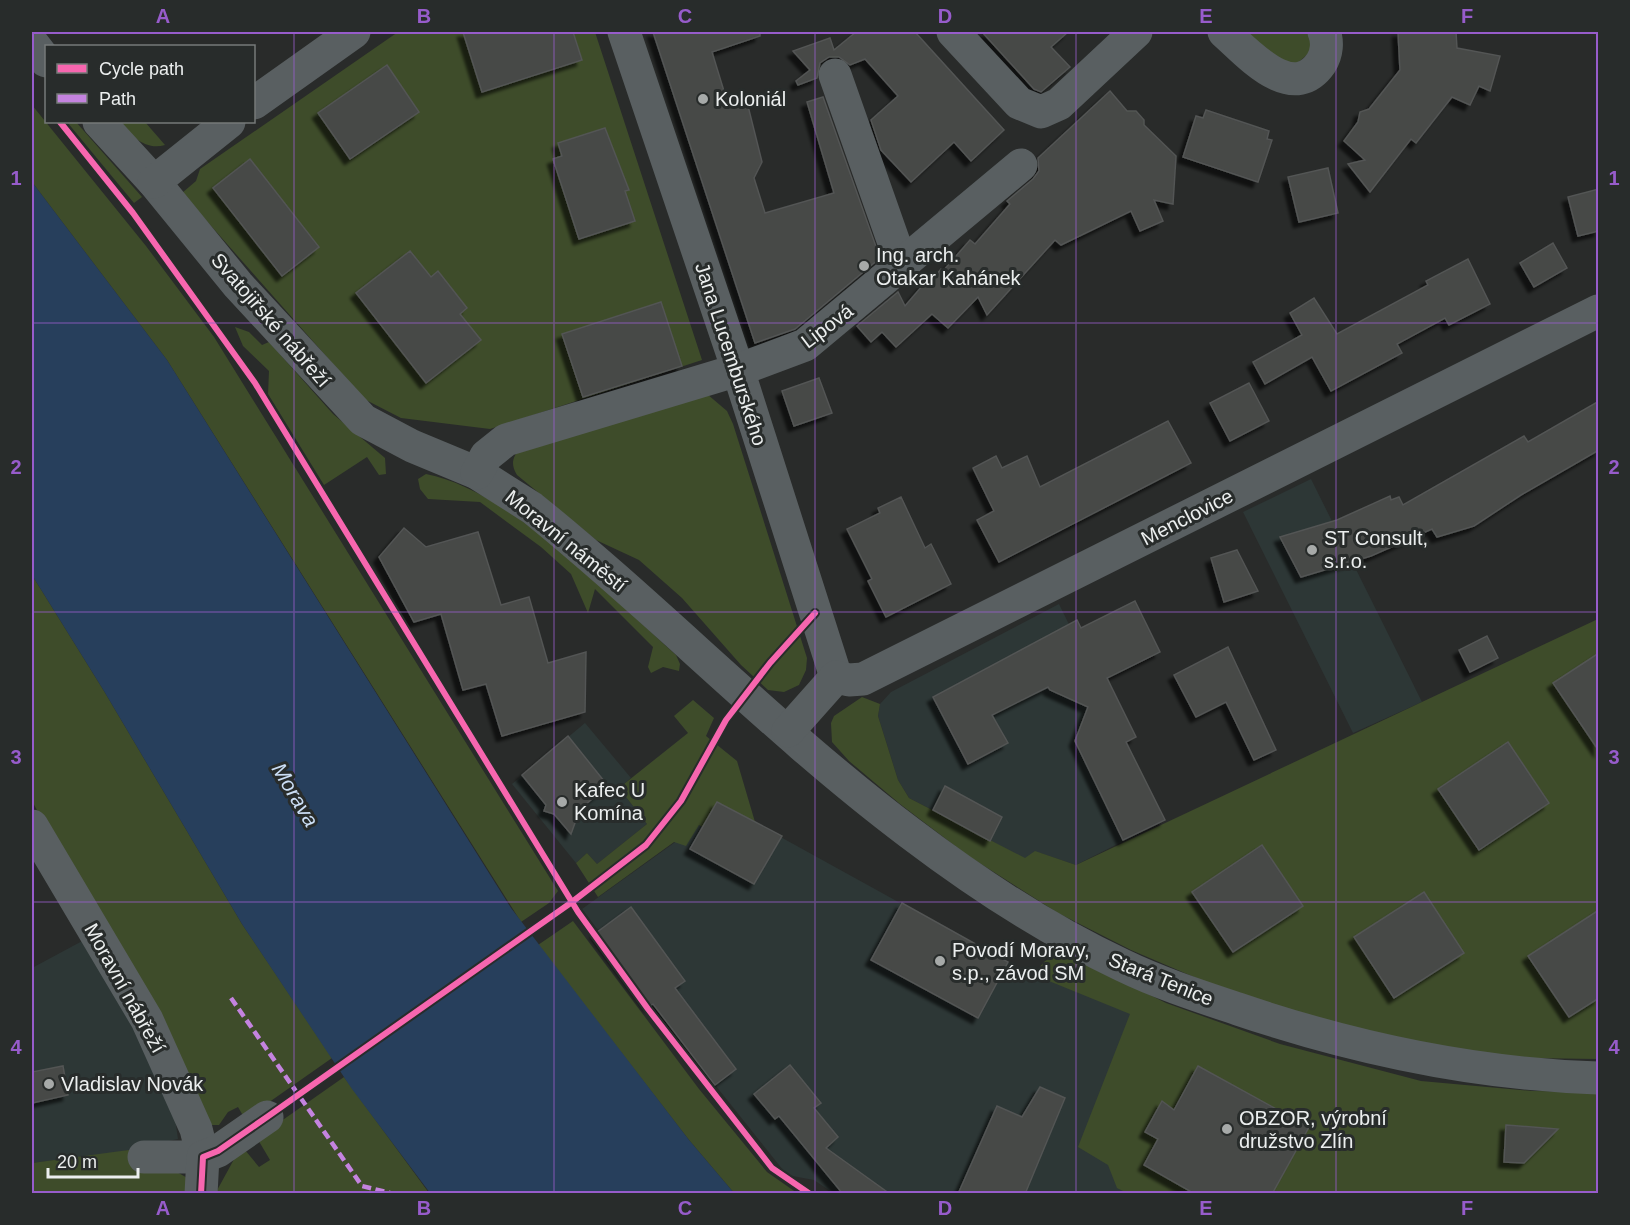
<svg xmlns="http://www.w3.org/2000/svg" width="1630" height="1225" viewBox="0 0 1630 1225" font-family="Helvetica,sans-serif">
	<defs>
		<filter id="shadow"><feDropShadow dx="-5.5" dy="5.5" stdDeviation="1.5" flood-color="#0009"/></filter>
	</defs>
	<rect width="100%" height="100%" fill="#292b2a"/>
	<g fill="#2d3736">
		<polygon points="1311,479 1422,702 1353,733 1243,512"/>
		<polygon points="1059,604 1165,820 1076,865 1040,853 1025,859 909,798 898,780 878,716 880,704 891,692"/>
		<polygon points="585,723 631,778 619,788 647,824 597,864 587,853 576,863 512,784"/>
		<polygon points="717,802 1009,963 1131,1013 1272,1193 833,1193 814,1180 787,1175 712,1081 582,909 699,825 704,827"/>
		<polygon points="86,939 173,1104 178,1139 115,1153 32,1163 32,968"/>
	</g>
	<g fill="#3e4c2a">
		<polygon points="398,32 595,32 702,360 490,429 401,418 364,399 182,193 196,181 200,169"/>
		<polygon points="1238,32 1315,32 1319,44 1292,68"/>
		<polygon points="32,105 146,246 214,337 558,891 549,903 521,922 167,360 32,182"/>
		<polygon points="67,122 76,122 142,197 134,203"/>
		<path d="M119,122H145L165,145C146,151 131,136 119,122Z"/>
		<polygon points="235,327 249,332 262,345 269,342 333,414 385,458 386,474 379,475 367,457 324,485 268,394 269,371 243,346"/>
		<path d="M707,394L727,411L733,424L807,658L806,670L799,685L784,692L768,690L741,665L682,598L639,560L596,540L517,475C510,463 513,458 520,447Z"/>
		<path d="M426,474C510,490 611,597 676,655L680,664L679,671L663,667L651,673L648,667L653,647L595,589L588,613L571,574L541,547L480,502L428,499L420,489L418,479Z"/>
		<polygon points="32,575 104,691 242,924 332,1058 245,1119 238,1107 228,1112 219,1125 208,1125 32,801"/>
		<polygon points="1598,619 1598,1059 1521,1058 1387,1040 1229,992 1131,950 1058,913 967,855 900,804 849,761 832,742 831,723 834,716 862,697 880,704 878,716 898,780 909,798 1025,858 1035,851 1076,865"/>
		<polygon points="693,700 714,718 706,736 737,761 755,822 717,802 704,828 699,825 686,846 674,842 598,897 576,863 587,853 597,864 647,824 619,788 688,733 674,716"/>
		<polygon points="573,921 699,1089 767,1172 797,1193 734,1193 689,1140 538,945"/>
		<polygon points="1062,951 1166,1003 1280,1044 1421,1081 1533,1091 1598,1092 1598,1193 1127,1193 1117,1188 1108,1165 1078,1147 1130,1014 1044,979 1037,970 1045,961"/>
		<polygon points="344,1077 429,1193 215,1194 238,1152 245,1150 259,1167 270,1160 257,1138"/>
		<polygon points="136,1149 191,1180 189,1193 32,1193 32,1163"/>
	</g>
	<polygon fill="#273f5c" points="32,182 167,360 511,908 689,1140 734,1193 430,1193 352,1089 242,924 104,691 32,575"/>
	<g fill="#464847" stroke="#535554" stroke-width="1.5" filter="url(#shadow)">
		<polygon points="463,32 573,32 582,60 482,92"/>
		<polygon points="653,32 760,32 760,36 712,52 727,101 745,94 762,162 754,178 765,213 834,193 807,102 823,97 880,258 795,329 755,343"/>
		<polygon points="856,32 915,32 1004,130 971,161 954,142 911,182 881,150 871,120 898,96 865,59 850,65 839,57 829,57 820,63 817,78 798,85 796,81 810,70 793,51 830,38 834,50"/>
		<polygon points="982,32 1068,32 1051,47 1070,67 1041,92 1034,89"/>
		<polygon points="1398,32 1456,32 1457,48 1500,56 1490,91 1479,86 1470,105 1452,97 1416,143 1411,139 1370,192 1348,164 1365,160 1344,141 1358,122 1360,112 1369,109 1400,70"/>
		<polygon points="387,65 419,112 350,159 318,113"/>
		<polygon points="1110,91 1127,111 1136,111 1144,120 1144,125 1176,156 1173,204 1154,200 1163,221 1140,231 1131,211 1061,245 1055,240 987,315 978,297 948,328 932,314 896,347 882,332 871,342 857,326 898,292 905,306 929,278 931,281 941,269 943,271 970,240 975,244 1010,204 1007,201 1033,179 1039,171 1038,158"/>
		<polygon points="1206,110 1269,131 1267,139 1272,140 1258,182 1183,157 1196,116 1203,118"/>
		<polygon points="605,128 629,190 625,191 635,221 579,239 553,159 562,156 558,143"/>
		<polygon points="250,159 319,247 282,276 213,188"/>
		<polygon points="1328,168 1338,213 1299,222 1288,177"/>
		<polygon points="1599,189 1599,231 1578,236 1568,197"/>
		<polygon points="1553,243 1567,268 1534,287 1520,263"/>
		<polygon points="410,251 431,277 438,271 467,308 460,314 481,340 426,383 356,293"/>
		<polygon points="1468,259 1490,304 1449,325 1445,318 1397,344 1402,353 1331,391 1312,357 1265,384 1253,362 1302,335 1290,313 1314,298 1337,334 1428,285 1426,281"/>
		<polygon points="661,302 682,366 583,397 562,334"/>
		<polygon points="819,378 832,413 794,426 782,391"/>
		<polygon points="1249,383 1269,421 1230,441 1210,403"/>
		<polygon points="1599,401 1599,450 1521,495 1474,526 1437,537 1432,529 1371,556 1301,577 1280,537 1337,520 1390,496 1391,500 1399,497 1403,505 1524,436 1528,442"/>
		<polygon points="1168,421 1191,463 999,562 977,520 994,511 973,468 996,456 1002,468 1027,456 1040,487"/>
		<polygon points="901,497 925,548 931,544 951,584 886,617 868,581 872,579 847,529 880,513 878,508"/>
		<polygon points="404,528 426,547 478,532 501,605 529,597 548,663 586,652 585,712 502,736 486,684 463,690 441,614 414,622 379,557"/>
		<polygon points="1237,550 1258,591 1224,602 1211,558"/>
		<polygon points="1135,601 1160,652 1107,678 1136,737 1126,742 1165,820 1123,840 1075,741 1088,707 1050,690 1048,687 992,715 1008,743 968,764 933,697 1077,620 1081,628"/>
		<polygon points="1487,636 1498,658 1470,672 1459,650"/>
		<polygon points="1228,647 1276,750 1254,760 1226,702 1196,717 1174,675"/>
		<polygon points="1599,653 1599,751 1553,683"/>
		<polygon points="568,736 608,786 580,809 571,834 554,814 544,811 546,805 522,775"/>
		<polygon points="1508,742 1549,803 1479,850 1438,789"/>
		<polygon points="945,786 1002,817 990,841 933,810"/>
		<polygon points="717,802 782,836 754,884 690,849"/>
		<polygon points="1262,845 1303,906 1233,952 1192,892"/>
		<polygon points="1424,892 1464,953 1394,998 1354,937"/>
		<polygon points="902,903 1008,962 978,1018 871,960"/>
		<polygon points="631,907 685,981 675,988 736,1069 715,1085 653,1004 650,1006 596,933"/>
		<polygon points="1599,910 1599,998 1569,1017 1528,956"/>
		<polygon points="790,1065 821,1103 814,1108 838,1137 826,1148 890,1194 843,1194 779,1116 775,1119 754,1094"/>
		<polygon points="63,1066 68,1095 32,1103 32,1072"/>
		<polygon points="1198,1066 1309,1127 1272,1194 1195,1194 1144,1165 1158,1139 1145,1132 1162,1101 1174,1110"/>
		<polygon points="1040,1087 1065,1098 1025,1194 958,1194 997,1106 1022,1117"/>
		<polygon points="1506,1125 1558,1129 1524,1163 1504,1162"/>
	</g>
	<g fill="none" stroke-linecap="round" stroke-linejoin="round">
		<g stroke="#595f61" stroke-width="33">
			<polyline points="624,32 738,370 836,677"/>
			<polyline points="953,32 1019,103 1041,112 1059,104 1136,32"/>
			<path d="M1224,32C1247,52 1292,105 1321,63C1327,54 1328,41 1324,32"/>
			<polyline points="32,43 46,61"/>
			<polyline points="835,75 898,254 906,262"/>
			<polyline points="254,103 354,32"/>
			<path d="M99,122L154,182L238,285L363,420L412,446L477,473L532,508C661,612 777,733 910,833C976,883 1047,930 1122,965C1159,983 1199,996 1238,1009C1356,1049 1474,1074 1598,1078"/>
			<polyline points="154,182 229,122"/>
			<polyline points="477,473 486,456 506,440 738,370 805,345 1021,165"/>
			<polyline points="788,731 836,677 849,680 863,679 1598,311"/>
			<polyline points="32,826 147,1020 196,1129 203,1157 144,1157"/>
			<polyline points="201,1194 203,1157 218,1151 267,1117"/>
		</g>
		<polyline stroke="#c483df" stroke-width="4.5" stroke-dasharray="9 4.5" stroke-linecap="butt" points="231,998 362,1186 394,1194"/>
		<g stroke="#282c2b" stroke-width="10">
			<g id="cycleway">
				<polyline points="60,122 133,213 255,383 578,912 648,1009 772,1168 810,1194"/>
				<polyline points="201,1194 203,1157 218,1151 267,1117 572,902 646,845 681,801 726,720 770,663 815,613"/>
			</g>
		</g>
		<use href="#cycleway" stroke="#f766af" stroke-width="6"/>
	</g>
	<path fill="none" stroke="#975ccb" stroke-width="1.5" stroke-opacity="0.55" d="M294,32V1194M554,32V1194M815,32V1194M1076,32V1194M1336,32V1194M32,323H1598M32,612H1598M32,902H1598"/>
	<g fill="#a7aaa9" stroke="#282c2b" stroke-width="2">
		<circle cx="703" cy="99" r="6"/>
		<circle cx="864" cy="266" r="6"/>
		<circle cx="1312" cy="550" r="6"/>
		<circle cx="562" cy="802" r="6"/>
		<circle cx="940" cy="961" r="6"/>
		<circle cx="49" cy="1084" r="6"/>
		<circle cx="1227" cy="1129" r="6"/>
	</g>
	<g text-anchor="middle" stroke-width="6" stroke-linejoin="round" paint-order="stroke">
		<g font-size="20" fill="#ebeeee" stroke="#282c2b" text-anchor="start">
			<text x="715" y="106">Koloniál</text>
			<text x="876" y="262">Ing. arch.<tspan x="876" dy="23">Otakar Kahánek</tspan></text>
			<text x="1324" y="545">ST Consult,<tspan x="1324" dy="23">s.r.o.</tspan></text>
			<text x="574" y="797">Kafec U<tspan x="574" dy="23">Komína</tspan></text>
			<text x="952" y="957">Povodí Moravy,<tspan x="952" dy="23">s.p., závod SM</tspan></text>
			<text x="61" y="1091">Vladislav Novák</text>
			<text x="1239" y="1125">OBZOR, výrobní<tspan x="1239" dy="23">družstvo Zlín</tspan></text>
		</g>
		<g font-size="20" fill="#ebeeee" stroke="#282c2b">
			<text transform="translate(271 320) rotate(49)" y="7">Svatojiřské nábřeží</text>
			<text transform="translate(827 326) rotate(-37)" y="7">Lipová</text>
			<text transform="translate(731 354) rotate(72)" y="7">Jana Lucemburského</text>
			<text transform="translate(1187 517) rotate(-27)" y="7">Menclovice</text>
			<text transform="translate(566 541) rotate(39)" y="7">Moravní náměstí</text>
			<text transform="translate(1161 979) rotate(22)" y="7">Stará Tenice</text>
			<text transform="translate(125 988) rotate(61)" y="7">Moravní nábřeží</text>
		</g>
		<g font-size="21" font-style="italic" fill="#cbdef5" stroke="#282c2b">
			<text transform="translate(295 795) rotate(59)" y="7">Morava</text>
		</g>
	</g>
	<rect width="1630" height="1225" fill="none" stroke="#282c2b" stroke-width="66"/>
	<rect x="45" y="45" width="210" height="78" fill="#282c2b" stroke="#767a79" stroke-width="1.5"/>
	<rect x="57" y="64" width="30" height="9" fill="#f766af" stroke="#767a79" stroke-width="1.5"/>
	<text x="99" y="75" font-size="18" fill="#ebeeee">Cycle path</text>
	<rect x="57" y="94" width="30" height="9" fill="#c483df" stroke="#767a79" stroke-width="1.5"/>
	<text x="99" y="105" font-size="18" fill="#ebeeee">Path</text>
	<path d="M48 1168v9h90v-9" fill="none" stroke="#ebeeee" stroke-width="3"/>
	<text x="57" y="1168" font-size="18" fill="#ebeeee" stroke="#282c2b" stroke-width="4.5" paint-order="stroke">20 m</text>
	<rect x="33" y="33" width="1564" height="1159" fill="none" stroke="#975ccb" stroke-width="2"/>
	<g font-size="20" text-anchor="middle" font-weight="bold" fill="#975ccb">
		<text x="163" y="23">A</text>
		<text x="424" y="23">B</text>
		<text x="685" y="23">C</text>
		<text x="945" y="23">D</text>
		<text x="1206" y="23">E</text>
		<text x="1467" y="23">F</text>
		<text x="16" y="185">1</text>
		<text x="1614" y="185">1</text>
		<text x="16" y="474">2</text>
		<text x="1614" y="474">2</text>
		<text x="16" y="764">3</text>
		<text x="1614" y="764">3</text>
		<text x="16" y="1054">4</text>
		<text x="1614" y="1054">4</text>
		<text x="163" y="1215">A</text>
		<text x="424" y="1215">B</text>
		<text x="685" y="1215">C</text>
		<text x="945" y="1215">D</text>
		<text x="1206" y="1215">E</text>
		<text x="1467" y="1215">F</text>
	</g>
</svg>
